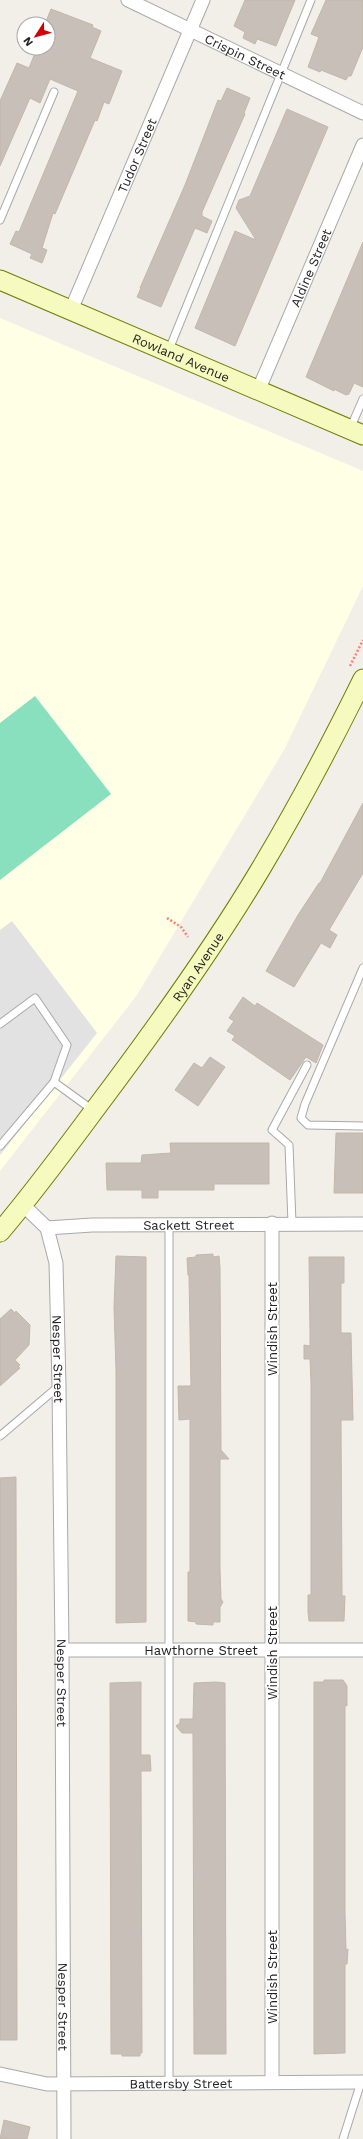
<svg xmlns="http://www.w3.org/2000/svg" width="363" height="2139" viewBox="0 0 363 2139" font-family="'Work Sans',sans-serif">
	<rect width="100%" height="100%" fill="#f2efe9"/>
	<polygon fill="#ffffe5" points="0,318 363,471 363,586 284,750 137,995 0,1171"/>
	<polygon fill="#88e0be" points="35,696 111,794 0,880 0,723"/>
	<polygon fill="#e2e2e2" points="12,921 97,1033 0,1155 0,930"/>
	<g fill="#c7bfb8" stroke="#c4b6ab">
		<polygon points="245,0 295,0 276,46 257,39 255,44 243,38 245,32 234,26"/>
		<polygon points="326,0 363,0 363,47 351,76 348,76 346,80 321,70 320,72 308,67 319,37 311,34"/>
		<polygon points="51,9 93,25 92,27 101,31 90,58 122,71 109,104 104,102 97,121 95,120 55,214 53,213 42,248 47,250 42,263 30,258 32,254 10,244 16,231 19,232 78,91 50,79 40,103 30,98 0,166 0,101 17,63 29,68 37,48 48,48 48,24 45,24"/>
		<polygon points="227,88 250,98 244,113 245,114 202,212 202,216 212,221 207,233 195,228 161,307 137,297 141,288 140,288 185,185 218,100 221,101"/>
		<polygon points="287,109 328,127 235,346 195,328 235,231 256,240 236,208 239,200 250,196"/>
		<polygon points="363,242 363,387 354,383 349,394 346,395 334,389 334,391 306,377"/>
		<polygon points="363,803 363,873 329,930 337,935 330,948 321,943 294,987 266,971 298,915 319,883 320,883"/>
		<polygon points="243,997 255,1006 257,1003 323,1045 316,1063 306,1057 290,1080 232,1040 235,1036 227,1031 234,1021 229,1018"/>
		<polygon points="210,1057 225,1067 198,1106 175,1090 194,1063 202,1068"/>
		<polygon points="336,1133 363,1133 363,1193 334,1193"/>
		<polygon points="170,1143 269,1143 269,1184 214,1184 214,1190 158,1190 158,1198 142,1198 142,1190 107,1190 106,1163 141,1163 142,1155 171,1153"/>
		<polygon points="213,1254 213,1257 219,1256 220,1268 221,1450 229,1459 220,1459 220,1569 221,1599 223,1602 220,1607 220,1622 213,1622 213,1625 196,1624 196,1622 188,1621 188,1572 190,1572 190,1419 179,1420 178,1386 191,1386 189,1275 188,1275 187,1258 196,1257 196,1255"/>
		<polygon points="116,1256 146,1257 146,1622 116,1623 116,1370 114,1307"/>
		<polygon points="309,1257 344,1257 344,1283 341,1283 341,1333 351,1333 353,1420 341,1420 342,1596 345,1596 344,1621 309,1621 308,1612 308,1595 311,1595 311,1383 310,1359 304,1359 304,1345 310,1346 310,1333"/>
		<polygon points="11,1309 15,1313 16,1311 30,1325 29,1345 15,1360 20,1365 18,1367 20,1368 0,1386 0,1319"/>
		<polygon points="16,1477 17,2040 0,2040 0,1478"/>
		<polygon points="324,1680 343,1680 347,1686 347,1706 345,1705 345,1913 346,1950 348,1949 347,1964 345,1964 345,2053 314,2054 314,1682 324,1682"/>
		<polygon points="141,1682 141,1755 150,1755 151,1771 141,1771 142,2053 140,2053 140,2056 122,2056 122,2054 111,2054 110,1683"/>
		<polygon points="216,1682 225,1683 226,2054 194,2054 193,1733 182,1733 176,1726 180,1723 180,1719 193,1719 194,1683"/>
		<polygon points="4,2120 30,2127 27,2139 0,2139"/>
	</g>
	<g fill="none" stroke-linecap="round" stroke-linejoin="round">
		<g stroke="#a9a9a9" stroke-width="9">
			<g id="lane">
				<polyline points="0,220 54,92"/>
				<polyline points="168,352 311,0"/>
				<polyline points="350,429 363,399"/>
				<polyline points="363,968 305,1104 301,1118 308,1125 363,1126"/>
				<polyline points="0,1024 35,998 67,1045 54,1082 0,1146"/>
				<polyline points="54,1082 94,1111"/>
				<polyline points="292,1223 289,1145 272,1130 307,1065"/>
				<polyline points="169,1224 169,2082"/>
				<polyline points="0,1436 59,1386"/>
				<polyline points="343,2139 361,2082"/>
			</g>
		</g>
		<g stroke="#a9a9a9" stroke-width="15">
			<g id="street">
				<path id="s1" d="M128,0L363,113"/>
				<path id="s2" d="M71,310L203,0"/>
				<path id="s3" d="M258,391L363,145"/>
				<path id="s4" d="M23,1205L47,1228L92,1225L363,1224"/>
				<path id="s5" d="M47,1228L56,1263L59,1386L62,1650L64,2139"/>
				<path id="s6" d="M62,1650H363"/>
				<path id="s7" d="M0,2074L47,2084L363,2082"/>
				<polyline points="272,2082 272,1223"/>
			</g>
		</g>
		<g stroke="#707d05" stroke-width="21">
			<g id="secondary">
				<path id="s8" d="M0,280L363,435"/>
				<path id="s9" d="M0,1232C34,1192 65,1150 96,1108C154,1031 211,952 260,870C297,808 331,744 363,679"/>
			</g>
		</g>
		<g stroke="#fa8072" stroke-width="2.5" stroke-dasharray="2 2" stroke-linecap="butt">
			<polyline points="350,666 363,640"/>
			<polyline points="167,918 181,927 188,937"/>
		</g>
		<use href="#lane" stroke="#fff" stroke-width="7"/>
		<use href="#street" stroke="#fff" stroke-width="13"/>
		<use href="#secondary" stroke="#f7fabf" stroke-width="19"/>
	</g>
	<g text-anchor="middle" stroke-width="4" stroke-linejoin="round" paint-order="stroke">
		<g font-size="13" fill="#222" stroke="#fff">
			<text dy="5" stroke="none"><textPath href="#s1" startOffset="130">Crispin Street</textPath></text>
			<text dy="5" stroke="none"><textPath href="#s2" startOffset="168">Tudor Street</textPath></text>
			<text dy="5" stroke="none"><textPath href="#s3" startOffset="134">Aldine Street</textPath></text>
			<text dy="5" stroke="none"><textPath href="#s8" startOffset="197">Rowland Avenue</textPath></text>
			<text dy="5" stroke="none"><textPath href="#s9" startOffset="331">Ryan Avenue</textPath></text>
			<text dy="5" stroke="none"><textPath href="#s4" startOffset="175">Sackett Street</textPath></text>
			<text transform="translate(272 1329) rotate(-90)" y="5">Windish Street</text>
			<text dy="5" stroke="none"><textPath href="#s5" startOffset="132">Nesper Street</textPath></text>
			<text dy="5" stroke="none"><textPath href="#s6" startOffset="139">Hawthorne Street</textPath></text>
			<text transform="translate(272 1653) rotate(-90)" y="5">Windish Street</text>
			<text dy="5" stroke="none"><textPath href="#s5" startOffset="456">Nesper Street</textPath></text>
			<text transform="translate(272 1977) rotate(-90)" y="5">Windish Street</text>
			<text dy="5" stroke="none"><textPath href="#s5" startOffset="780">Nesper Street</textPath></text>
			<text dy="5" stroke="none"><textPath href="#s7" startOffset="182">Battersby Street</textPath></text>
		</g>
	</g>
	<g transform="translate(36 36) rotate(234)"><circle r="19" fill="#ffffff" stroke="#a7a7a7"/>
	<path d="M0-3L7 15L0 10L-7 15Z" fill="#d40000"/>
	<text y="-6" font-size="11" font-weight="bold" text-anchor="middle" fill="#222222">N</text>
	</g>
</svg>
